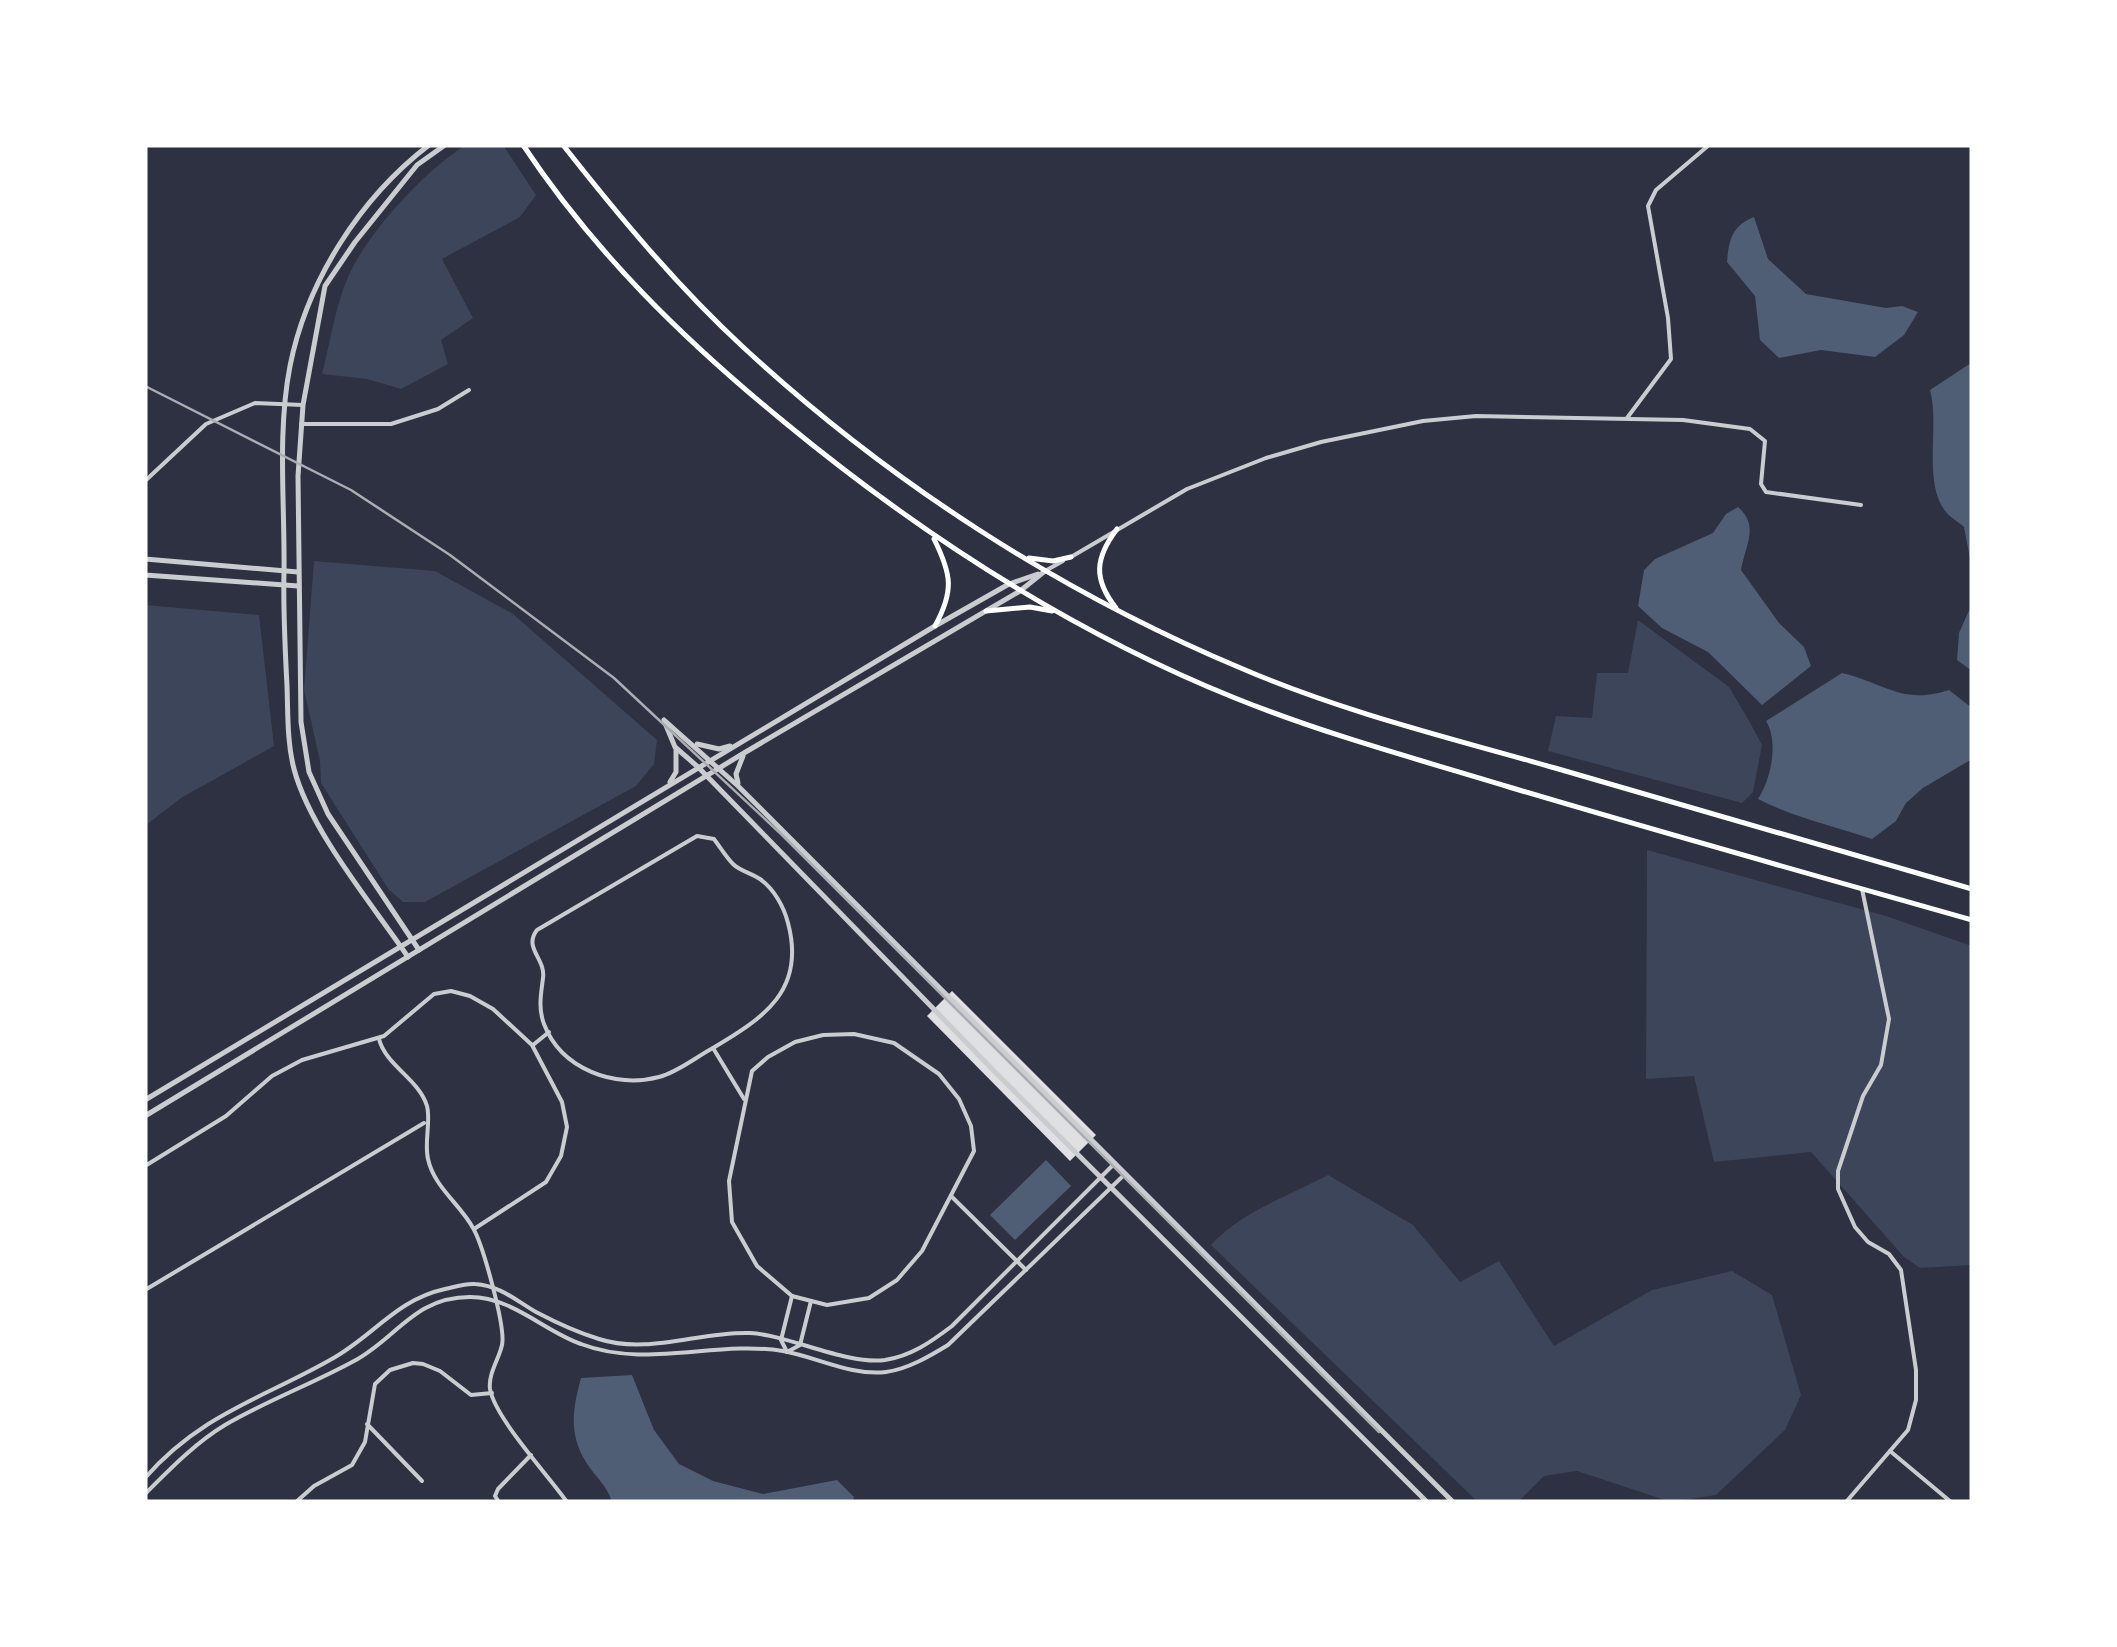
<svg xmlns="http://www.w3.org/2000/svg" width="2117" height="1647" viewBox="0 0 2117 1647" font-family="Raleway,sans-serif">
	<rect width="100%" height="100%" fill="#2d3142"/>
	<g fill="#3c4559">
		<path d="M466,145H503L536,195L520,217L442,259L473,318L441,340L448,364L401,389L367,379L322,374C330,343 335,307 348,277C367,233 425,170 466,145Z"/>
		<polygon points="314,561 435,571 513,614 657,740 654,764 636,786 425,902 403,902 389,890 321,783 320,761 304,690"/>
		<polygon points="145,605 259,615 274,746 181,798 145,826"/>
		<polygon points="1638,620 1729,687 1748,719 1762,745 1753,792 1742,803 1548,751 1556,716 1592,718 1597,673 1628,673"/>
		<polygon points="1647,850 1886,916 1972,946 1972,1265 1920,1268 1904,1257 1811,1152 1714,1162 1694,1076 1646,1079"/>
		<path d="M1328,1175L1413,1225L1460,1282L1499,1261L1554,1346L1652,1290L1732,1271L1772,1295L1801,1395L1785,1430L1716,1495L1671,1502L1577,1471L1544,1476L1518,1502H1478L1211,1245C1241,1212 1290,1195 1328,1175Z"/>
	</g>
	<g fill="#4f5d75">
		<path d="M1754,217L1768,259L1806,294L1886,308L1902,306L1918,312L1904,335L1875,357L1821,350L1779,358L1760,340L1755,296L1727,262C1729,239 1732,226 1754,217Z"/>
		<path d="M1971,363L1972,365V569L1964,527C1959,522 1951,518 1946,512C1922,483 1940,426 1930,390Z"/>
		<path d="M1738,507C1760,526 1745,546 1741,570L1779,623L1804,647L1811,666L1762,705L1708,652L1662,628L1638,606L1644,570L1655,559L1713,533L1726,514Z"/>
		<polygon points="1972,591 1972,671 1957,660 1959,633 1971,606"/>
		<path d="M1842,673C1887,684 1902,705 1949,690L1972,708V759L1923,788L1906,803L1896,821L1872,839C1834,826 1793,817 1758,799C1771,779 1779,742 1766,721Z"/>
		<polygon points="1046,1160 1071,1186 1015,1240 990,1215"/>
		<path d="M632,1375L654,1430L679,1464L713,1481L763,1494L837,1480L854,1497L853,1502H612C607,1485 595,1477 586,1462C568,1433 573,1408 581,1378Z"/>
	</g>
	<polygon fill="#e0e0e3" points="952,991 1096,1135 1070,1161 927,1016"/>
	<g fill="none" stroke-linecap="round" stroke-linejoin="round">
		<g stroke="#caccd0" stroke-width="4">
			<polyline points="1627,418 1671,359 1668,318 1648,206 1656,190 1709,145"/>
			<polyline points="301,424 391,424 438,409 469,390"/>
			<polyline points="145,481 206,424 255,403 303,405"/>
			<polyline points="1071,557 1187,489 1266,458 1321,442 1423,421 1476,416 1683,420 1750,429 1765,441 1761,484 1766,492 1861,505"/>
			<polyline points="1045,571 1063,561"/>
			<path d="M697,836L714,839C720,847 726,857 733,864C740,871 751,873 760,879C774,889 784,907 788,923C806,990 764,1018 713,1048C696,1057 678,1072 659,1077C615,1089 561,1069 544,1024C538,1008 541,994 543,978C546,959 523,948 537,930Z"/>
			<polygon points="854,1034 894,1043 939,1074 959,1099 971,1126 974,1151 922,1251 897,1280 869,1298 827,1305 792,1296 757,1266 732,1222 729,1181 752,1071 768,1057 795,1042 823,1035"/>
			<path d="M379,1039C386,1066 419,1079 427,1106C431,1122 424,1142 428,1159C434,1187 460,1204 473,1228C483,1245 506,1328 502,1345C499,1359 488,1374 490,1389C495,1418 548,1475 567,1502"/>
			<polyline points="533,1045 549,1032"/>
			<polyline points="713,1048 744,1099"/>
			<polyline points="145,1166 226,1116 272,1076 302,1060 384,1036 434,994 451,991 470,996 493,1009 532,1045 562,1102 567,1127 561,1156 546,1182 474,1229"/>
			<polyline points="951,1196 1026,1270"/>
			<polyline points="145,1290 424,1123"/>
			<polyline points="792,1296 781,1340 787,1352 800,1345 811,1301"/>
			<polyline points="367,1424 422,1481"/>
			<polyline points="1890,1451 1951,1502"/>
			<path d="M145,1478C200,1415 261,1399 330,1360C373,1337 395,1300 445,1289C455,1287 465,1283 475,1284C501,1286 515,1300 536,1312C555,1322 579,1333 599,1339C648,1355 700,1331 750,1333C789,1335 846,1365 885,1360C911,1356 931,1342 952,1326L1115,1163"/>
			<path d="M145,1494C169,1470 195,1443 225,1425C266,1401 312,1384 354,1361C397,1338 414,1297 470,1297C512,1297 544,1331 581,1344C646,1369 716,1340 783,1351C817,1357 851,1376 886,1372C908,1369 930,1356 948,1345L1124,1175"/>
			<polyline points="296,1502 314,1486 352,1465 365,1442 375,1384 390,1370 413,1363 423,1364 440,1371 471,1395 492,1393"/>
			<polyline points="499,1502 495,1496 498,1489 531,1455"/>
			<polyline points="1846,1502 1908,1430 1916,1400 1916,1370 1901,1270 1889,1254 1868,1242 1855,1227 1838,1189 1838,1171 1863,1096 1881,1065 1889,1019 1862,889"/>
		</g>
		<g stroke="#caccd0" stroke-width="5">
			<polyline points="145,559 298,572"/>
			<polyline points="145,575 298,586"/>
			<polyline points="664,720 738,786 1453,1502"/>
			<polyline points="665,723 675,747 698,767 996,1073 1427,1502"/>
			<polyline points="697,744 719,749 730,746"/>
			<polyline points="670,782 676,772 676,750"/>
			<polyline points="738,783 736,774 743,756"/>
			<polyline points="419,950 328,814 309,772 301,722 298,476 303,405 325,286 355,242 417,165 445,145"/>
			<path d="M408,957C372,904 310,830 294,769C287,742 288,713 287,686C285,648 283,610 284,572C285,504 277,433 290,366C307,281 360,198 429,145"/>
			<polyline points="145,1100 935,626 1009,584 1038,574"/>
			<polyline points="145,1116 744,753 1020,591 1045,571"/>
		</g>
		<g stroke="#fff" stroke-width="5">
			<path d="M523,145C594,252 684,340 783,421C920,534 1069,631 1235,698C1324,734 1417,759 1509,787C1663,833 1817,876 1972,920"/>
			<path d="M563,145C618,215 677,286 743,347C889,482 1059,592 1243,669C1343,712 1450,738 1555,768C1694,808 1833,848 1972,889"/>
			<path d="M934,539C952,575 954,591 935,626"/>
			<polyline points="1029,558 1053,561 1071,557"/>
			<path d="M1116,608C1093,579 1095,558 1117,529"/>
			<polyline points="986,611 1030,607 1052,611"/>
		</g>
		<polyline stroke="#abadb3" stroke-width="2.5" points="145,386 351,490 450,555 614,678 781,834 1379,1432"/>
	</g>
	<rect width="2117" height="1647" fill="none" stroke="#ffffff" stroke-width="295"/>
</svg>
